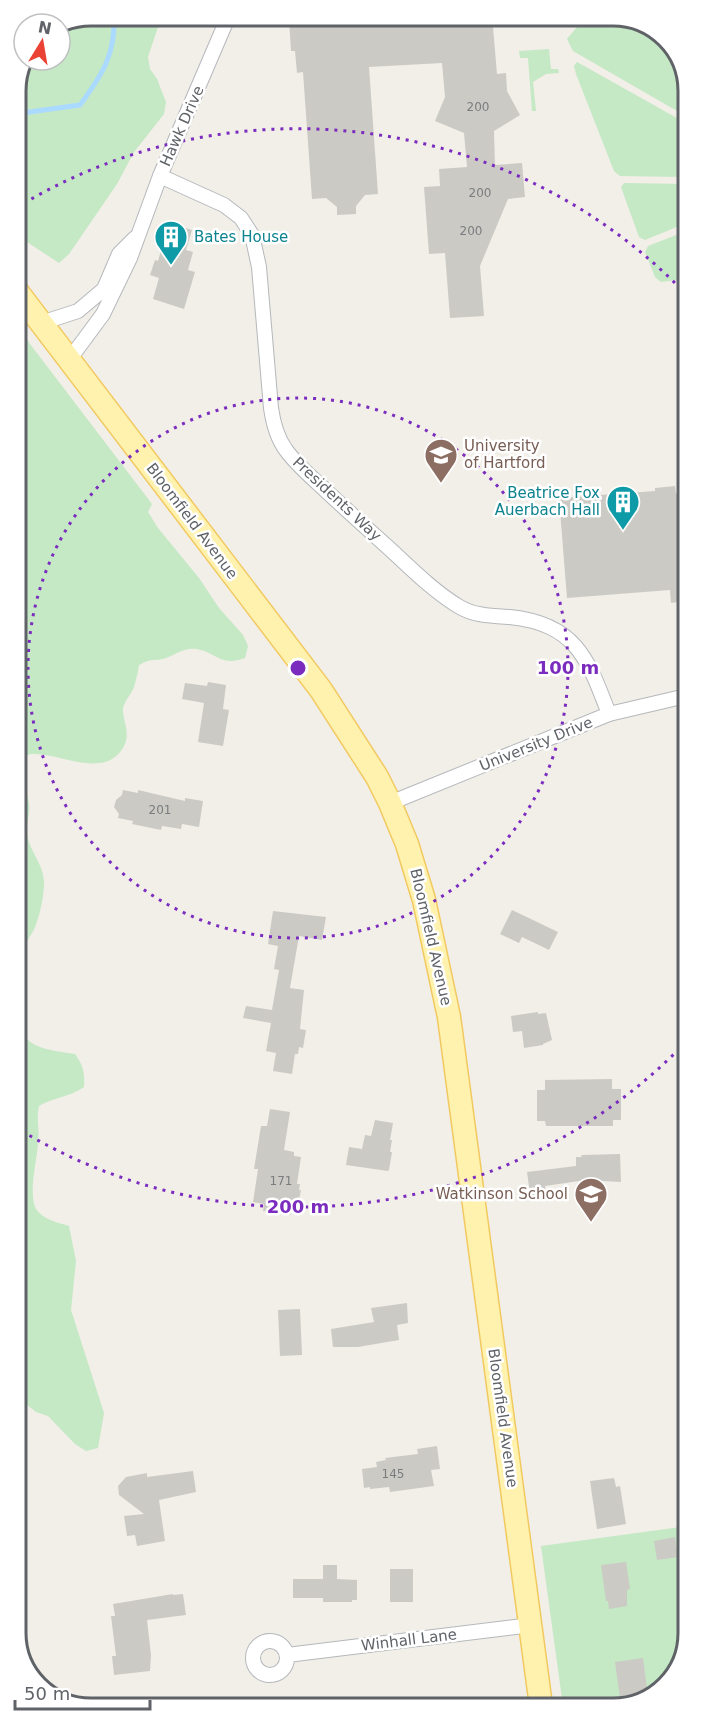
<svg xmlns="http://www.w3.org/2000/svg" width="703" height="1724" viewBox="0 0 703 1724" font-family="'DejaVu Sans',sans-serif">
	<rect width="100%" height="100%" fill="#f1efe8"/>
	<g fill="#c5e8c5">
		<polygon points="91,15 162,15 148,57 150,69 157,79 166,102 164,114 134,152 117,184 69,254 59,263 27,242 15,230 15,86 27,60 60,60 60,28"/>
		<polygon points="587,15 618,15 659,31 684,67 684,115 573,51 567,39"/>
		<polygon points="549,49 551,69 558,69 559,73 546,74 533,82 536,111 532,111 528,58 520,58 519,51"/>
		<polygon points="577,62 684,122 684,177 620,176 614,171 576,74 574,66"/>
		<polygon points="624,183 684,184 684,224 645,240 639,237 621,187"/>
		<polygon points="684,232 685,279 661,282 655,277 645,252 648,246"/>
		<path d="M16,322L30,344L152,504L148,512L158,528L199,578L219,608L243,635L248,646L245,658C220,667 218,653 197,649C185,647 176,654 166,658C154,662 153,657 139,665C138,672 136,680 134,687C131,696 122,702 123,712C124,724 131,735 123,748C103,780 59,752 32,754C28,754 23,757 19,759C16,779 26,786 29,803C31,815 24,827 28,839C33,856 45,867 44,886C43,899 40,915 35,927C32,935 25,942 22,951C17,963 22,974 22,987C21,1002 15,1017 22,1032C30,1050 58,1051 75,1054C83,1065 85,1073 84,1087C70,1097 54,1097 39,1106C36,1119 40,1130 38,1143C37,1161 28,1193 36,1209C42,1219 59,1223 69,1226L76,1261L71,1310L104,1413L98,1448L86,1451L75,1444L48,1416L36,1412L26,1404L18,1403Z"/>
		<polygon points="688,1526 688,1634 673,1679 636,1705 563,1706 541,1546"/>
	</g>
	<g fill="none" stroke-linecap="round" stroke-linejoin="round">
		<path stroke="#aadaff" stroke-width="5" d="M15,114L80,105C102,75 116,54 114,15"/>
	</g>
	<g fill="#cccac5">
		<polygon points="293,15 492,15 497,74 506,73 507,91 520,115 494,131 495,165 522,163 525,197 508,199 480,266 484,316 450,318 445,253 429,254 424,187 440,186 439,169 467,167 464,133 435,121 445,97 442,63 369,67 378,194 365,195 356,206 356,214 337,215 337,207 326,198 312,199 303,72 297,73 295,51 291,51 289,19 294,18"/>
		<polygon points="172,224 192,230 186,250 193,252 188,270 195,272 184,309 153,299 159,278 150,275 155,260 158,261 165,236 169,237"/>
		<polygon points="675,486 676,494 685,494 685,601 671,603 670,590 567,598 559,498 655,491 655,488"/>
		<polygon points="208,682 226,685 223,709 229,710 223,746 198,742 204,703 182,699 185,683 207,686"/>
		<polygon points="123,790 138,793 138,790 185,801 185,798 203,801 199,827 182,824 181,829 162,826 161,830 132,824 133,821 118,818 119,814 114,807 116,800 122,795"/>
		<polygon points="512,910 558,932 549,950 522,937 519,943 500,934"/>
		<polygon points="273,911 326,917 322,940 299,936 290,988 304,990 300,1029 306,1030 303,1048 299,1047 298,1054 295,1054 292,1074 273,1071 276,1053 266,1051 271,1023 243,1018 246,1006 272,1010 279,970 274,969 278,946 268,944"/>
		<polygon points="538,1012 538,1014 546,1013 552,1040 543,1044 543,1045 524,1048 522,1031 513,1032 511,1016"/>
		<polygon points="612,1079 612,1089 621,1089 621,1120 613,1120 613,1126 546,1126 545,1121 537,1121 537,1090 545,1090 545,1080"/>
		<polygon points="270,1109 290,1112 284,1150 294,1152 294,1156 301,1157 297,1184 300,1184 299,1190 301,1190 298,1205 292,1204 291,1215 263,1211 264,1204 253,1202 258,1169 254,1169 261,1126 267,1126"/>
		<polygon points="375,1120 393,1123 390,1140 392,1140 390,1152 392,1152 389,1170 388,1171 346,1165 349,1147 362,1149 365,1135 371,1136"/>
		<polygon points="620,1154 621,1182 586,1180 545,1186 547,1199 531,1201 527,1172 576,1166 576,1157 582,1157 581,1155"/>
		<polygon points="407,1303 408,1323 397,1325 399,1340 358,1347 333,1347 331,1329 374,1322 371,1308"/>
		<polygon points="300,1309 302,1355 280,1356 278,1310"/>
		<polygon points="437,1446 440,1469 431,1470 434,1486 390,1492 389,1487 370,1489 370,1487 364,1488 362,1469 377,1467 376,1462 386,1460 385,1458 418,1454 417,1449"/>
		<polygon points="193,1471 196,1492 159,1500 165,1541 137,1546 135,1535 127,1536 124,1516 144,1514 119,1495 118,1486 126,1477 147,1473 147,1477"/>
		<polygon points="614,1478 616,1487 620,1486 626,1524 597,1529 590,1481"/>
		<polygon points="675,1537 678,1557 657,1560 654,1541"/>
		<polygon points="626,1562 630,1589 627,1590 627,1606 609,1609 608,1601 606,1601 601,1565"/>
		<polygon points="323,1565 337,1565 337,1579 357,1580 357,1600 352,1600 352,1602 323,1602 323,1598 293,1598 293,1579 323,1579"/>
		<rect x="390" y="1569" width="23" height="33"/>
		<polygon points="173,1594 173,1595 183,1594 186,1615 147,1620 151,1655 150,1671 114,1675 112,1656 116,1656 111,1616 115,1616 113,1604"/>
		<polygon points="643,1658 648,1696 636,1705 621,1705 615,1662"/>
	</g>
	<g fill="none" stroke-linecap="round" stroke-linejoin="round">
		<g stroke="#b5b8bc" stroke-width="16">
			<g id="minor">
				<path d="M160,176L224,205L241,218L252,235L259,267L271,408C273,422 277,438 286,450C296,464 309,475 321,486C341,505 361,523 381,541C406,563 430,589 458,606C474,616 492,616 510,617C576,624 588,659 609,714"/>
				<polyline points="41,323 78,311 104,289 119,254 135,238"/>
				<polyline points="69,360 103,314 130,258 160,176 229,15"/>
				<polyline points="390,803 609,714 686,696"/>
				<circle cx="270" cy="1658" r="17"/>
				<polyline points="287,1655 531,1625"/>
			</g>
		</g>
		<g stroke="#f2c960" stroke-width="25">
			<polyline id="primary" points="16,290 321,690 377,777 390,803 407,844 424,900 449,1017 541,1706"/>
		</g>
		<use href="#minor" stroke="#fff" stroke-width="14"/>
		<use href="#primary" stroke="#fff2af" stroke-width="22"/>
	</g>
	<g fill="none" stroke="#7b2cbf" stroke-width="3" stroke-dasharray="3 6">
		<circle cx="298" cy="668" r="270"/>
		<path d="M686 1042A539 539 0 0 1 20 1130M16 208A539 539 0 0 1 682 290"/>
	</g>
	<defs>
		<g id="building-pin" transform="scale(1.725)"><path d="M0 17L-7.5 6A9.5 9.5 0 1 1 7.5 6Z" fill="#0f9aa8" stroke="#fff"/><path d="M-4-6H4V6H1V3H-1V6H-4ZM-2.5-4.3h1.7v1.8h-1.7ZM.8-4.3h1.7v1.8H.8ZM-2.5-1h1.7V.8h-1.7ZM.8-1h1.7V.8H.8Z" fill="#fff"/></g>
		<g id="university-pin" transform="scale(1.725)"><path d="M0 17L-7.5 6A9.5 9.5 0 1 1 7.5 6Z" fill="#8d6e63" stroke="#fff"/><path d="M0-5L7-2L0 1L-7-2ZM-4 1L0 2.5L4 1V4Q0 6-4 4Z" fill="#fff"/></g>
		<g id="school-pin" transform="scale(1.725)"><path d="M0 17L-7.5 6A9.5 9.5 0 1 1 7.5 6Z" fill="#8d6e63" stroke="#fff"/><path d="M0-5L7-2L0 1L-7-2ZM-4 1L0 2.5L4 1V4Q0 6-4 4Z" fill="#fff"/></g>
	</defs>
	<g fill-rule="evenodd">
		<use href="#building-pin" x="171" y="237"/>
		<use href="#university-pin" x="441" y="455"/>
		<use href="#building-pin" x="623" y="502"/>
		<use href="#school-pin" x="591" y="1194"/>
	</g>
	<g text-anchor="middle" stroke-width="5" stroke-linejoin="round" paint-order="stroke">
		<g font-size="12" fill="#7a7d7f">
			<text x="478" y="111">200</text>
			<text x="480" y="197">200</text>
			<text x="471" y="235">200</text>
			<text x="160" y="814">201</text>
			<text x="281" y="1185">171</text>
			<text x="393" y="1478">145</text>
		</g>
		<g font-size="15" fill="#5f6368" stroke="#fff">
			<text transform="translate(182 126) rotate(-66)" y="5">Hawk Drive</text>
			<text transform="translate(337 499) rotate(43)" y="5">Presidents Way</text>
			<text transform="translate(192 521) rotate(53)" y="5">Bloomfield Avenue</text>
			<text transform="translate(536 744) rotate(-22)" y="5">University Drive</text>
			<text transform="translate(431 937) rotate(77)" y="5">Bloomfield Avenue</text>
			<text transform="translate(503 1418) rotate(82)" y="5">Bloomfield Avenue</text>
			<text transform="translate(409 1640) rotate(-7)" y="5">Winhall Lane</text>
		</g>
		<g font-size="15" fill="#0d838f" stroke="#fff" text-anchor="start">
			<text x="194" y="242">Bates House</text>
			<text x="600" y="498" text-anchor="end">Beatrice Fox<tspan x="600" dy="17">Auerbach Hall</tspan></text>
		</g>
		<g font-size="15" fill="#785e54" stroke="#fff" text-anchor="start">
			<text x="464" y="451">University<tspan x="464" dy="17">of Hartford</tspan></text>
			<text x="568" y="1199" text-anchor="end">Watkinson School</text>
		</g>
	</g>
	<path d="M0 0H703V1724H0ZM91 26H613A65 65 0 0 1 678 91V1633A65 65 0 0 1 613 1698H91A65 65 0 0 1 26 1633V91A65 65 0 0 1 91 26Z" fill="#fff" fill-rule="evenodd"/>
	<path fill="none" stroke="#5f6368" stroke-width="3" d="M91 26H613A65 65 0 0 1 678 91V1633A65 65 0 0 1 613 1698H91A65 65 0 0 1 26 1633V91A65 65 0 0 1 91 26Z"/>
	<circle cx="298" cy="668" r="9" fill="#7b2cbf" stroke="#fff" stroke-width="3"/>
	<g font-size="18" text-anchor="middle" font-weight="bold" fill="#7b2cbf" stroke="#fff" stroke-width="5" stroke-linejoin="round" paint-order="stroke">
		<text x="568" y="674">100 m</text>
		<text x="298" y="1213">200 m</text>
	</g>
	<g transform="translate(42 42) rotate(11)"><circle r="28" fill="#ffffff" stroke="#bfc1c3" stroke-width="1.5"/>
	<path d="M0-4.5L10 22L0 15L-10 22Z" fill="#ea4335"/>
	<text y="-9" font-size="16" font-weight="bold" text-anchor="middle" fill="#5f6368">N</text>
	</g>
	<path d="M15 1700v9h135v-9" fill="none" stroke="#5f6368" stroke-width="3"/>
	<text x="24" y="1700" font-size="18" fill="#5f6368" stroke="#ffffff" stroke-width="4.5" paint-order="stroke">50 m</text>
</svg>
